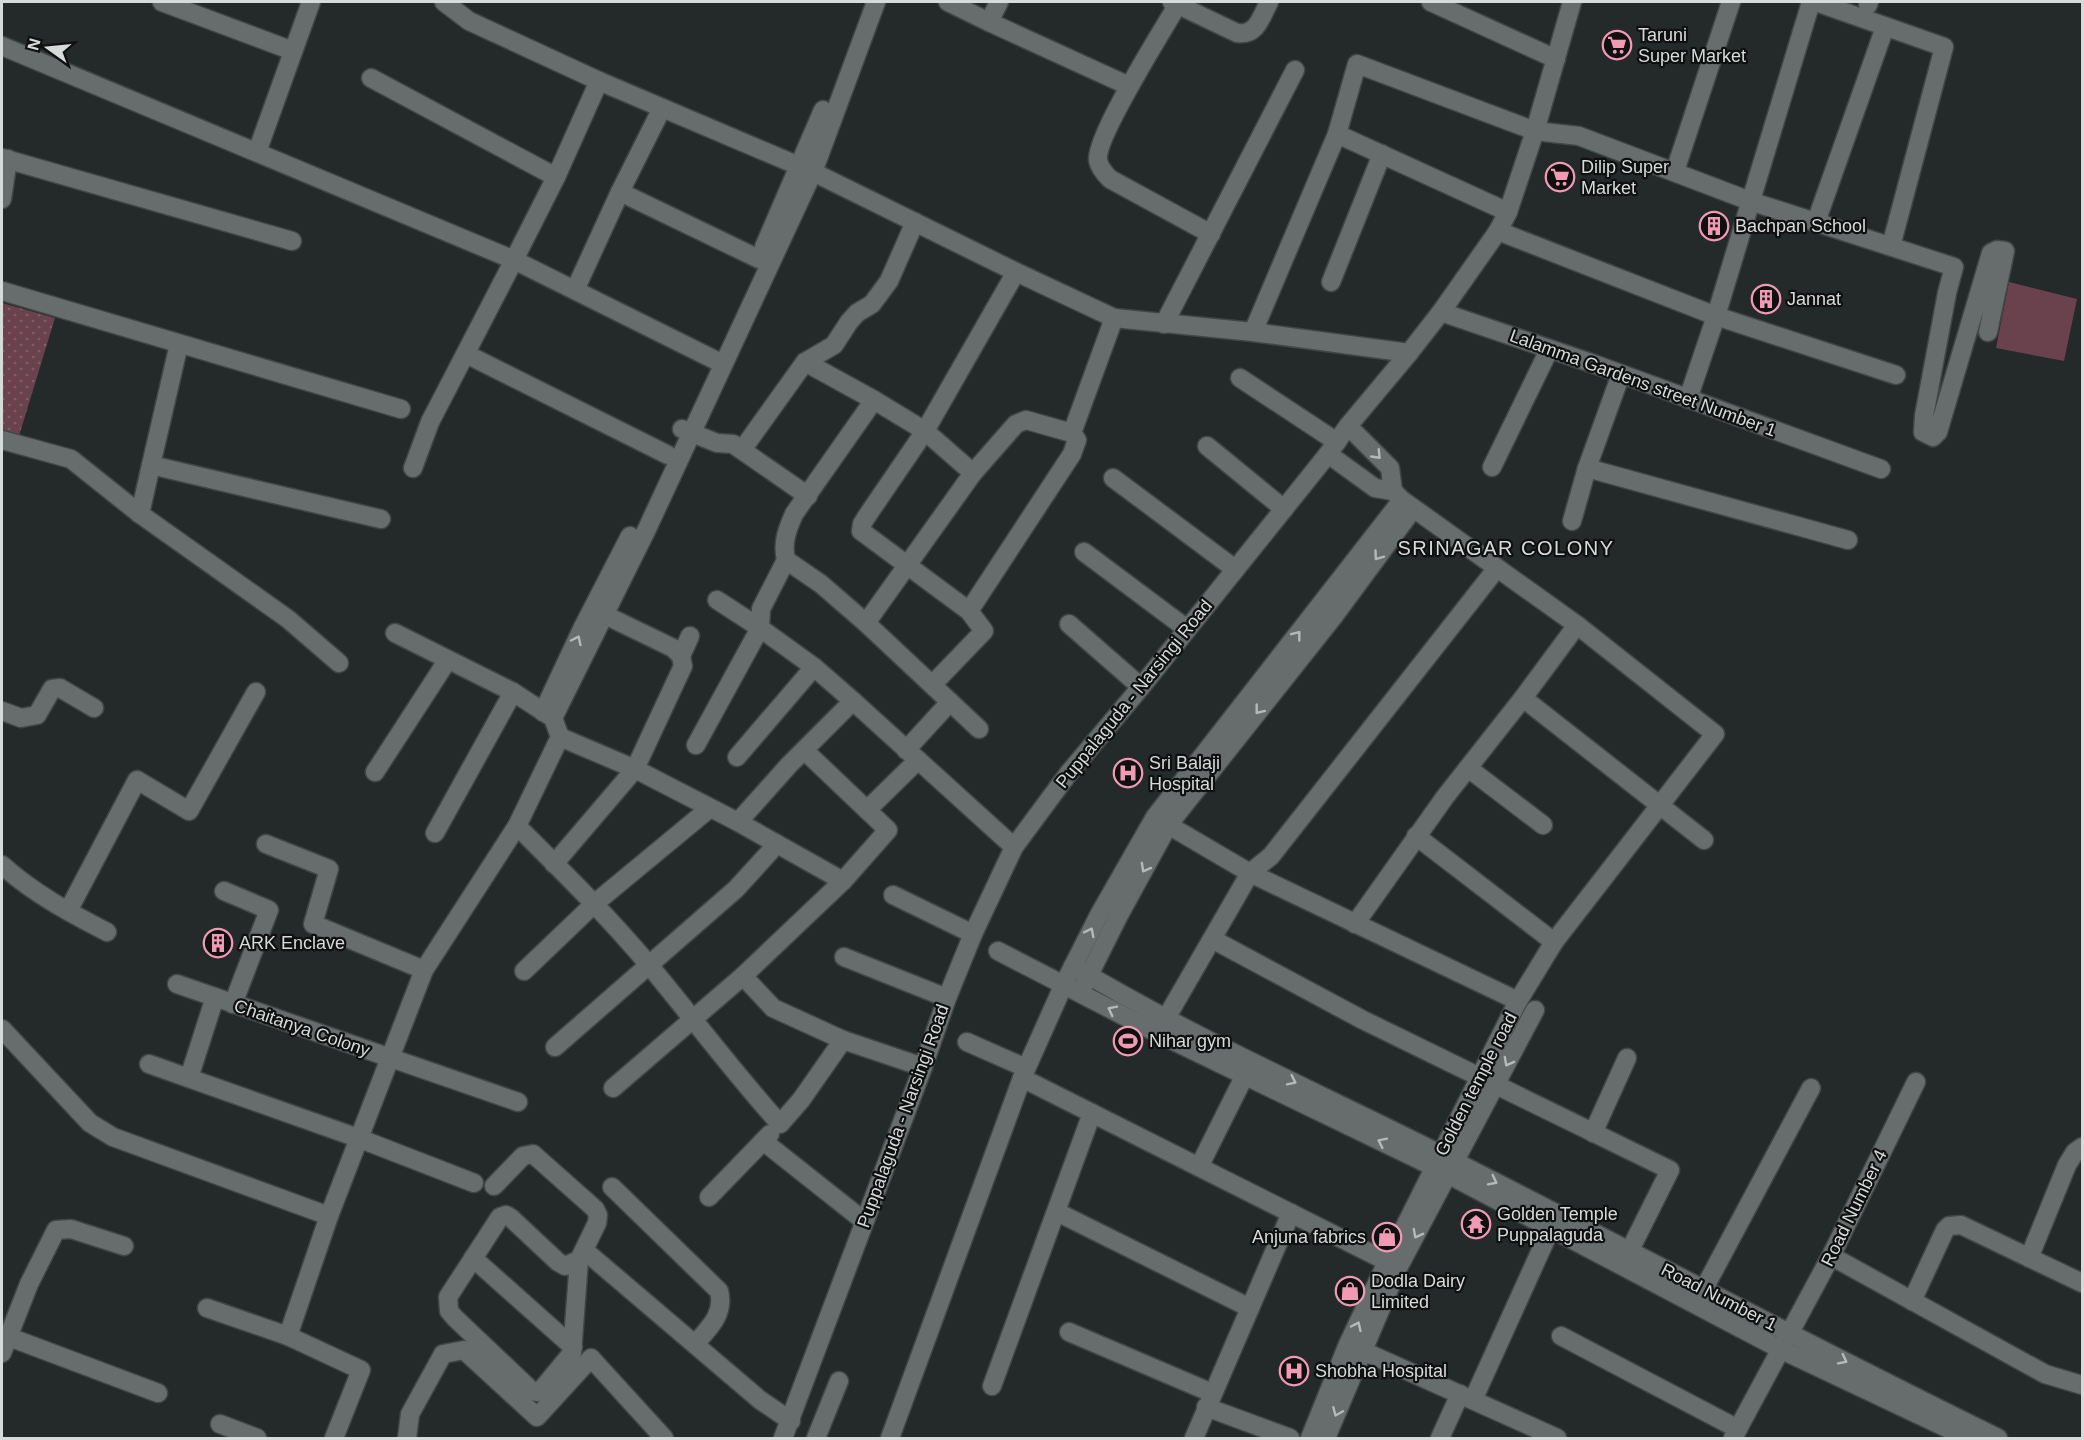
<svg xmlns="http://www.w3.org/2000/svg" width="2084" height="1440" viewBox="0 0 2084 1440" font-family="Helvetica,sans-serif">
	<defs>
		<pattern id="park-dots" width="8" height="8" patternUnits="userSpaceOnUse" patternTransform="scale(1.5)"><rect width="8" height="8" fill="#69424e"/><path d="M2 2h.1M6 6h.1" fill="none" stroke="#7e5d67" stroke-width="1.8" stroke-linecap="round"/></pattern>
	</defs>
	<rect width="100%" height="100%" fill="#242929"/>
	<polygon fill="#69424e" points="2009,282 2077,299 2064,361 1996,348"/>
	<polygon fill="url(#park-dots)" points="2,303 55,318 19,436 2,431"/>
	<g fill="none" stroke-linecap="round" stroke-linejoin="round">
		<g stroke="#414645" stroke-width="21">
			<g id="minor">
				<polyline points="162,2 293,51"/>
				<polyline points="444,2 469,21 599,81 813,172 1016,272 1114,318 1253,332 1409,353"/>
				<polyline points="948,2 989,22 1129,86"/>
				<path d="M1172,2L1237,33C1257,36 1261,17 1269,2"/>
				<polyline points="1431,2 1556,59"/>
				<polyline points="1816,2 1944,47 1891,246"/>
				<path d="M1178,4C1163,30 1095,137 1098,160C1099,167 1105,174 1110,179L1211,234"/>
				<polyline points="1868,5 1869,2"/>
				<polyline points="989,22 999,2"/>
				<polyline points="2,46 514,260 556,177 599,81"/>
				<polyline points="371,78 556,177"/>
				<polyline points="1337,134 1508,212"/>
				<polyline points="257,152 311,2"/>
				<polyline points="2,158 292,241"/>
				<polyline points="1675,171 1731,2"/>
				<polyline points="620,192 759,259"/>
				<polyline points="2,199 8,159"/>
				<polyline points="1816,222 1885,27"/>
				<polyline points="1498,231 1716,316 1896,375"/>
				<polyline points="764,247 823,110"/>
				<polyline points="1331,282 1382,154"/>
				<polyline points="575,290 620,192 662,108"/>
				<polyline points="2,291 401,409"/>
				<polyline points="1441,312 1594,364 1881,469"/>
				<polyline points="1164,324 1295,70"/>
				<polyline points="1253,332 1337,134 1357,64 1535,131 1579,136 1750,201 1954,267 1947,293 1924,416 1923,432 1933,437 1938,432 1991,253 1997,250 2005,251 1988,332"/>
				<polyline points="179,344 151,465 381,519"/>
				<polyline points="466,354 668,455"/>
				<polyline points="805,362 874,400"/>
				<polyline points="1240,378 1337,442"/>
				<polyline points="1688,399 1716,316 1811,2"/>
				<polyline points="682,429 717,443 733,444 808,496"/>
				<polyline points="2,440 71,459 140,514"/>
				<polyline points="1207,446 1284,509"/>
				<polyline points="742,450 805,362 834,345 849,322 857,313 872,304 889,281 915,222"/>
				<polyline points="1328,454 1375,488 1393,491"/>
				<polyline points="151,465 140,514 288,619 339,663"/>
				<polyline points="1492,467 1549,350"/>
				<polyline points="413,468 430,422 514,260 723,364"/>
				<polyline points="1587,468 1848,540"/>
				<polyline points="1113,478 1235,569"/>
				<polyline points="1572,521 1587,468 1621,374"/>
				<polyline points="1084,552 1187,629"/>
				<path d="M786,560C782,543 787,530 794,514L874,400L925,431L973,473"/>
				<polyline points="969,611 1072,454 1077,440 1072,433 1114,318"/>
				<polyline points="866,623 973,473 1016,424 1026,420 1072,433"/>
				<polyline points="1069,624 1141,687"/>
				<polyline points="395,633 513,692 553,718 560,737 517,826 424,970"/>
				<polyline points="681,656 690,636"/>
				<polyline points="933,684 984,631 969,611 861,531 862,524 867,516 925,431 1016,272"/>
				<polyline points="1523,698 1704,840"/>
				<polyline points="2,711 21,718 37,715 52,689 60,688 94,708"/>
				<polyline points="543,712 582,629 630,536"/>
				<polyline points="553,718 646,531 813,172 876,2"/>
				<polyline points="979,729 866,623 821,584 786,560 761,609 760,628 814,667 853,701 1014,847"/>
				<polyline points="560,737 635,769 738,822 843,881"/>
				<polyline points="696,745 760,628 717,600"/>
				<polyline points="906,750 950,702"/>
				<polyline points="737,757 814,667"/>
				<polyline points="1468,768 1543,825"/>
				<polyline points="375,772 447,661"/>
				<polyline points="867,810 918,760"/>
				<polyline points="1158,819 1250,873 1518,1001"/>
				<polyline points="738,822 789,765 853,701"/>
				<path d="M517,826C562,871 608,916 649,965C693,1018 734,1073 780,1124L801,1100L843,1040L773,1008L743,976"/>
				<polyline points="435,833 513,692"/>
				<polyline points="1416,836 1554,942"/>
				<polyline points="266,844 329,869 313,924 424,970 329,1216 288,1336"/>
				<polyline points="554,864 635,769 683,666 681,656 673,648 605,615"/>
				<path d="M2,865C33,893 70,913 107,932"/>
				<polyline points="224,891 269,910 233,1004"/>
				<polyline points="893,895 973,934"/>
				<polyline points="68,911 137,780 189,811 256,692"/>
				<polyline points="1355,924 1445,797 1523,698 1577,625"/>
				<polyline points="1212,939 1363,1020 1670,1170 1625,1260"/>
				<polyline points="998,951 1157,1033 1434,1167 1782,1350 1968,1438"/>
				<polyline points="844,957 947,998"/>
				<path d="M1073,966C1191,1037 1317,1092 1440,1154C1626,1248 1810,1346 1998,1438"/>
				<polyline points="524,971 594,904 710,808"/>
				<polyline points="177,984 518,1102"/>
				<polyline points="1083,987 1118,917 1169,824 1334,616 1413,509"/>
				<polyline points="1161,1027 1250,873 1271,856 1497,568"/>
				<polyline points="2,1029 90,1123 113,1137 329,1216"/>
				<polyline points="843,1040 923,1067"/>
				<polyline points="967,1042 1026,1068"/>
				<polyline points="555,1047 736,889 777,844"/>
				<polyline points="149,1064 358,1138 474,1183"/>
				<polyline points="189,1078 215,997"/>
				<polyline points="1022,1078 1398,1267"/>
				<polyline points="613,1088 743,976 843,881 888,830 805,751"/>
				<polyline points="1593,1133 1627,1058"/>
				<polyline points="763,1141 864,1221"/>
				<polyline points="1199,1167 1249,1067"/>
				<polyline points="494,1186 523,1156 533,1154 595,1209 598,1215 597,1223 579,1260 572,1353 543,1388 538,1392 532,1391 455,1318 449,1311 448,1297 500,1217 506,1215 511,1218 558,1262 565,1266 579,1260"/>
				<path d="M612,1187L719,1291C725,1314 709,1328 695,1344"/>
				<polyline points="709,1197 770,1134"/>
				<polyline points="1057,1212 1250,1308"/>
				<polyline points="584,1250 760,1400 791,1421"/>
				<polyline points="1831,1256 2045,1374 2082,1385"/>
				<polyline points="473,1258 573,1347"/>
				<polyline points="2029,1258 2067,1165 2075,1152 2082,1147"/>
				<polyline points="1698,1300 1811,1088"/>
				<polyline points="1912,1301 1945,1230 1949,1226 1961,1225 2082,1283"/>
				<polyline points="207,1308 288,1336 361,1370 334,1438"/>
				<polyline points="1069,1332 1212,1393"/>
				<polyline points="1561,1336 1738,1429"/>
				<polyline points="9,1337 158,1393"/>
				<polyline points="1363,1351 1557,1438"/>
				<polyline points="2,1353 29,1284 56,1230 71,1229 124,1246"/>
				<polyline points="992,1386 1092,1113"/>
				<polyline points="1473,1400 1551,1228"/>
				<polyline points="1206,1407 1290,1438"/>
				<polyline points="220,1424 257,1438"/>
				<polyline points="407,1438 410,1414 443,1354 464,1350 537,1417 591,1358 664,1438"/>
				<polyline points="783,1438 923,1067 947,998 973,934 1014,847 1068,774 1141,687 1328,454 1348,426 1409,353 1441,312 1498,231 1508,212 1535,131 1572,2"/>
				<polyline points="816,1438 839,1381"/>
				<polyline points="890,1438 1022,1078 1064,984 1099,915 1155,817 1402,500"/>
				<polyline points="1194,1438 1291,1213"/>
				<polyline points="1310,1438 1348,1344 1387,1262 1518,1001 1554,942 1715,734 1577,625 1402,500 1393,491 1390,468 1348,426"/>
				<polyline points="1326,1438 1398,1268 1535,1010"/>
				<polyline points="1440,1438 1460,1394"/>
				<polyline points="1733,1438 1831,1256 1916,1082"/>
			</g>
		</g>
		<use href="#minor" stroke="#676d6d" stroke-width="18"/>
	</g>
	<defs><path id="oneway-chevron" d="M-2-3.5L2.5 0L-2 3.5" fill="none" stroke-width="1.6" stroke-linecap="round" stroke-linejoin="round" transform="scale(1.5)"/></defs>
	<g stroke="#b5b9b9">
		<use href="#oneway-chevron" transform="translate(1377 455) rotate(46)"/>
		<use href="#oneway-chevron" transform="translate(1378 556) rotate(126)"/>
		<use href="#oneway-chevron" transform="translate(1297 635) rotate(-52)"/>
		<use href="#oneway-chevron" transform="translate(577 640) rotate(-65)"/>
		<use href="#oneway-chevron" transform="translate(1259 710) rotate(128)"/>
		<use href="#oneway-chevron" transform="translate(1145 868) rotate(119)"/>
		<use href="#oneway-chevron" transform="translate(1090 932) rotate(-63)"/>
		<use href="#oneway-chevron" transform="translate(1112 1010) rotate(-153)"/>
		<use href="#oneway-chevron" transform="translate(1508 1062) rotate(118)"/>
		<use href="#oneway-chevron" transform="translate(1292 1081) rotate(26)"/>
		<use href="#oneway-chevron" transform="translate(1382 1142) rotate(-154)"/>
		<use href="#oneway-chevron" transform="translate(1493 1181) rotate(27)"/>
		<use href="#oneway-chevron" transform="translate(1417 1234) rotate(118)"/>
		<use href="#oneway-chevron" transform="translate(1357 1326) rotate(-65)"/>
		<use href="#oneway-chevron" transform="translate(1843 1360) rotate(27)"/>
		<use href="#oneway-chevron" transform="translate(1337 1412) rotate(113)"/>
	</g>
	<defs>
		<g id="supermarket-ring" transform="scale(1.5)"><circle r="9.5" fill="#0f1111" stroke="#f09ab4" stroke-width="1.5"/><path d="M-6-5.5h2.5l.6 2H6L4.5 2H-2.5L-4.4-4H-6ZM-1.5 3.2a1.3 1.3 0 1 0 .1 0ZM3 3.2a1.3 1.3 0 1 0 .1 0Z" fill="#f09ab4"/></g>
		<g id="building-ring" transform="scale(1.5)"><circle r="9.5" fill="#0f1111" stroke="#f09ab4" stroke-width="1.5"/><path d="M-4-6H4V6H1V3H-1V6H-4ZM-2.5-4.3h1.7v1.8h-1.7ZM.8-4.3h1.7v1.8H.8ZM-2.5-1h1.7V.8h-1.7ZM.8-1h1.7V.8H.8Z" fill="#f09ab4"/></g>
		<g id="hospital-ring" transform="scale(1.5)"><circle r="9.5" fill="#0f1111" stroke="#f09ab4" stroke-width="1.5"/><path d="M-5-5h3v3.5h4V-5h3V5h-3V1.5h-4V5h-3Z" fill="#f09ab4"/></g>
		<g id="stadium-ring" transform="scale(1.5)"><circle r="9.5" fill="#0f1111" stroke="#f09ab4" stroke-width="1.5"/><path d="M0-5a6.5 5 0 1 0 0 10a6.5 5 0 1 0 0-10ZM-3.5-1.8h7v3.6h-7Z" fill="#f09ab4"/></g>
		<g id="temple-ring" transform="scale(1.5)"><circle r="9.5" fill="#0f1111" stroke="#f09ab4" stroke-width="1.5"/><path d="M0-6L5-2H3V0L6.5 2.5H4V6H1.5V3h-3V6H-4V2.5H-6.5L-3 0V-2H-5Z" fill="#f09ab4"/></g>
		<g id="shop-ring" transform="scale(1.5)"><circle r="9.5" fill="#0f1111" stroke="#f09ab4" stroke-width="1.5"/><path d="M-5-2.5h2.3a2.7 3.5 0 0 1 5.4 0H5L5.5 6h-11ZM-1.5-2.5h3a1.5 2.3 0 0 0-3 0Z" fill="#f09ab4"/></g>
	</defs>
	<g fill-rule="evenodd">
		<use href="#supermarket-ring" x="1617" y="45"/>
		<use href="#supermarket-ring" x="1560" y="177"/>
		<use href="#building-ring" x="1714" y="226"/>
		<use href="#building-ring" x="1766" y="299"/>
		<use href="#hospital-ring" x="1128" y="773"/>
		<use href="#building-ring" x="218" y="943"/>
		<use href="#stadium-ring" x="1128" y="1041"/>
		<use href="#temple-ring" x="1476" y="1224"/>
		<use href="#shop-ring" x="1387" y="1237"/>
		<use href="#shop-ring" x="1350" y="1291"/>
		<use href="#hospital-ring" x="1294" y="1371"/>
	</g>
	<g text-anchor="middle" stroke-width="4.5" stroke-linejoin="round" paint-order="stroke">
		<g font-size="18" fill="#d6dad9" stroke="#0f1111" text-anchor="start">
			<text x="1638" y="41">Taruni<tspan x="1638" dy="21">Super Market</tspan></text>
			<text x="1581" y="173">Dilip Super<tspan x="1581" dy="21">Market</tspan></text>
			<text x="1735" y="232">Bachpan School</text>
			<text x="1787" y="305">Jannat</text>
			<text x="1149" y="769">Sri Balaji<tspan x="1149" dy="21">Hospital</tspan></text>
			<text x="239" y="949">ARK Enclave</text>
			<text x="1149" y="1047">Nihar gym</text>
			<text x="1497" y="1220">Golden Temple<tspan x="1497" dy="21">Puppalaguda</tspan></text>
			<text x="1366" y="1243" text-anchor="end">Anjuna fabrics</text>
			<text x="1371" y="1287">Dodla Dairy<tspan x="1371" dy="21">Limited</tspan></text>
			<text x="1315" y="1377">Shobha Hospital</text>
		</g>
		<g font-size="18" fill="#d6dad9" stroke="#0f1111">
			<text transform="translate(1643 383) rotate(20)" y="6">Lalamma Gardens street Number 1</text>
			<text transform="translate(1134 694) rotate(-51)" y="6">Puppalaguda - Narsingi Road</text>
			<text transform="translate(302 1028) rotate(19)" y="6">Chaitanya Colony</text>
			<text transform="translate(1476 1084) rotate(-63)" y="6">Golden temple road</text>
			<text transform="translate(903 1116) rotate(-70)" y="6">Puppalaguda - Narsingi Road</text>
			<text transform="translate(1854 1208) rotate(-64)" y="6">Road Number 4</text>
			<text transform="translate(1719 1297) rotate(27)" y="6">Road Number 1</text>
		</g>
		<g font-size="20" letter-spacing="1.5" fill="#d6dad9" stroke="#0f1111">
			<text x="1506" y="555">SRINAGAR COLONY</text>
		</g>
	</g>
	<rect width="2084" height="1440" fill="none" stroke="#d6dad9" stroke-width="6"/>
	<g transform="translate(48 48) rotate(285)" stroke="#0f1111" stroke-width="4.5" paint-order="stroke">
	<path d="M0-4.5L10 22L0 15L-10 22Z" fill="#d6dad9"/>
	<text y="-9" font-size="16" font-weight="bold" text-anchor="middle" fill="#d6dad9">N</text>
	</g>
</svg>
